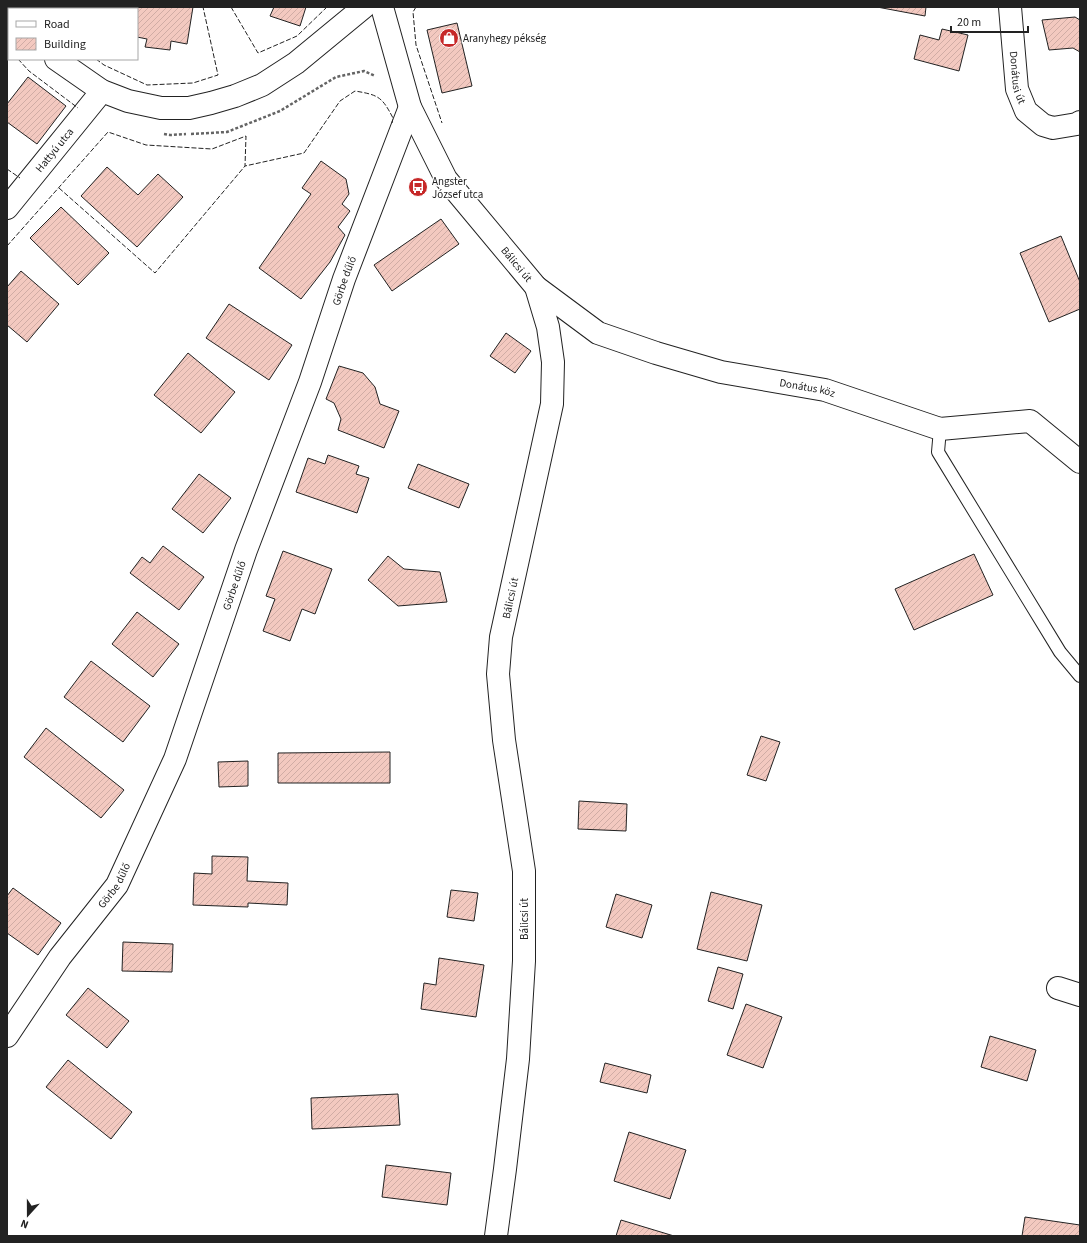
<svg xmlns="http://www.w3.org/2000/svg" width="1087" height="1243" viewBox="0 0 1087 1243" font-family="'Source Sans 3',sans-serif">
	<defs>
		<pattern id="building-hatch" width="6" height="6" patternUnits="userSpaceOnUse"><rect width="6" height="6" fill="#f3c9c0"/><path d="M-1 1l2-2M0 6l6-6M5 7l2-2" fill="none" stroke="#d0aca5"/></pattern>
	</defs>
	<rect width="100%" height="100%" fill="#fff"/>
	<g fill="url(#building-hatch)" stroke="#222">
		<polygon points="99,7 193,7 187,44 171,41 170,50 145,47 147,39 137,37 137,9 99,9"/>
		<polygon points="274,7 306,7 300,26 270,16"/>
		<polygon points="877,7 926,7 925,16"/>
		<polygon points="1075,17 1080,20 1080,52 1073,48 1049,50 1042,20"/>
		<polygon points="457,23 472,86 442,93 427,30"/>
		<polygon points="942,29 968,35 959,71 914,59 920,35 939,40"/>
		<polygon points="28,77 66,106 37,144 7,122 7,104"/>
		<polygon points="321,161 346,179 349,194 342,204 350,211 338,227 345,235 330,262 301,299 259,268 311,194 302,188"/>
		<polygon points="107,167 138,195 158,174 183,197 137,247 81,196"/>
		<polygon points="61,207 109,253 78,285 30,238"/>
		<polygon points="441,219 459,244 392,291 374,265"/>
		<polygon points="1061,236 1080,282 1080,309 1049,322 1020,253"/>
		<polygon points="21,271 59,304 27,342 7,325 7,287"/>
		<polygon points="229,304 292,345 269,380 206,338"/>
		<polygon points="506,333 531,351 515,373 490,356"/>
		<polygon points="188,353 235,392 201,433 154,395"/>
		<polygon points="339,366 363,373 375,387 380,404 399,411 384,448 338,430 341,419 334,403 326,399"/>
		<polygon points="328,455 359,466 356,474 369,478 357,513 296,492 308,458 325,464"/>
		<polygon points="418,464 469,484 459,508 408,488"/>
		<polygon points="199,474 231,498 203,533 172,509"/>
		<polygon points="163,546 204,577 179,610 130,573 142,557 150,563"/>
		<polygon points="283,551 332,569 315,614 302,609 290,641 263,631 275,599 266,596"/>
		<polygon points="974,554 993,595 914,630 895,589"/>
		<polygon points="388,556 404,569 440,572 447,602 398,606 368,580"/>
		<polygon points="137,612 179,644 153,677 112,644"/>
		<polygon points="91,661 150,706 123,742 64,697"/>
		<polygon points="46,728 124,790 101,818 24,757"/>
		<polygon points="761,736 780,742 766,781 747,775"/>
		<polygon points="390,752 390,783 278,783 278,753"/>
		<polygon points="248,761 248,786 219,787 218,762"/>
		<polygon points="579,801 627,804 626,831 578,829"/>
		<polygon points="212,856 248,857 247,881 288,883 287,905 248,903 248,907 193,905 194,873 212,874"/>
		<polygon points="13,888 61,923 38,955 7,933 7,896"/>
		<polygon points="451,890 478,893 474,921 447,917"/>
		<polygon points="711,892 762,905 747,961 697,949"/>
		<polygon points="616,894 652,905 642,938 606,927"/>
		<polygon points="123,942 173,944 172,972 122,971"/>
		<polygon points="439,958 484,965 476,1017 421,1009 424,983 436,985"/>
		<polygon points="718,967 743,974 733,1009 708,1001"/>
		<polygon points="88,988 129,1021 107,1048 66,1015"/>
		<polygon points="746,1004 782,1017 763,1068 727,1055"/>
		<polygon points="990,1036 1036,1050 1027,1081 981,1067"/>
		<polygon points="68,1060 132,1112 111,1139 46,1087"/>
		<polygon points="605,1063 651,1075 647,1093 600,1082"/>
		<polygon points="398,1094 400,1125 312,1129 311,1098"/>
		<polygon points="629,1132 686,1150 670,1199 614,1181"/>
		<polygon points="386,1165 451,1173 447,1205 382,1197"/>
		<polygon points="1025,1217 1080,1225 1080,1236 1022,1236"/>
		<polygon points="621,1220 674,1236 616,1236"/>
	</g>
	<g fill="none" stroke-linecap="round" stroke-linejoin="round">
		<g stroke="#222" stroke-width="14">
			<polyline id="lane" points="940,429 938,452 1060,652 1080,676"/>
		</g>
		<g stroke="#222" stroke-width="24">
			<g id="street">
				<path id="s1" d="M382,7L410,107L446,179L536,287L548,327L553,362L552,404L501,637L498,674L504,740L524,871V961L518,1059L505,1169L496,1236"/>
				<polyline points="7,27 9,24"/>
				<path id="s2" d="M7,208L102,91"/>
				<path id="s3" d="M536,287L598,333L656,353L721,372L825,390L940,429L1030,421L1080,462"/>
				<polyline points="1058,988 1080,995"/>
				<path id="s4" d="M7,1036L60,957L117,885L175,759L246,550L310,382L344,279L410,107"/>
			</g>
		</g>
		<g stroke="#222" stroke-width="24">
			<g id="secondary">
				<polyline points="15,7 16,9"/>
				<path id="s5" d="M1010,7L1017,89L1026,111L1043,125L1053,128L1077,124L1080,122"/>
				<polyline points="56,59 102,91 128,101 161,108 189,108 211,103 235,96 262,85 296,63 364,7"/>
			</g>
		</g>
		<g stroke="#646464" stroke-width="2.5" stroke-dasharray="3 2" stroke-linecap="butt">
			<polyline points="164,134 170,135 186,134"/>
			<polyline points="191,134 227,132 280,111 336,77 364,71 375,76"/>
		</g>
		<use href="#lane" stroke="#fff" stroke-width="12"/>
		<use href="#street" stroke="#fff" stroke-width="22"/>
		<use href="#secondary" stroke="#fff" stroke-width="22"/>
		<g stroke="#222" stroke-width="1" stroke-dasharray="5 2" stroke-linecap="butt">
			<polyline points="46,7 47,9"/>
			<polyline points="231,7 258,53 297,36 327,7"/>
			<polyline points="416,7 413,12 416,45 442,123"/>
			<polyline points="7,55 9,52"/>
			<polyline points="18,59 29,71 78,108"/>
			<polyline points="96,59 104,65 147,85 193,83 218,75 203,7"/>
			<polyline points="7,169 20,178"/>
			<polyline points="59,188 155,273 245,166"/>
			<path d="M7,246L108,132L146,145L212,149L246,136L245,166L304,153L340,101L355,91C379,95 382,97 393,118L392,123"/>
		</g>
	</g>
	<defs>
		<g id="shop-disc" transform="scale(1)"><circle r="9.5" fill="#c62828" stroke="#fff"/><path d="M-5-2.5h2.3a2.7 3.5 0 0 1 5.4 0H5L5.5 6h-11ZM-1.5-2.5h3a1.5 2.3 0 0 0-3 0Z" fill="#fff"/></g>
		<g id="bus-disc" transform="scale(1)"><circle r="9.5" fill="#c62828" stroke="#fff"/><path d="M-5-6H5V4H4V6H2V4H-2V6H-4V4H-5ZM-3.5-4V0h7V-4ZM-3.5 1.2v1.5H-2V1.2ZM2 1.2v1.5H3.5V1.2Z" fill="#fff"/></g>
	</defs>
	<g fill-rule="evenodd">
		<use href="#shop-disc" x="449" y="38"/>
		<use href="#bus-disc" x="418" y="187"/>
	</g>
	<g text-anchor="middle" stroke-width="3" stroke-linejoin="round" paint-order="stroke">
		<g font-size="11" fill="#222" stroke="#fff" text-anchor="start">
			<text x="463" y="42">Aranyhegy pékség</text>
			<text x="432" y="185">Angster<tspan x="432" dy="13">József utca</tspan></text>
		</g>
		<g font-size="11" fill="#222" stroke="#fff">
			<text dy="4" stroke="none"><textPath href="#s5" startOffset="71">Donátusi út</textPath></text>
			<text dy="4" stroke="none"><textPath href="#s2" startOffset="75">Hattyú utca</textPath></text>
			<text dy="4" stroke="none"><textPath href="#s1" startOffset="295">Bálicsi út</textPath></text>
			<text dy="4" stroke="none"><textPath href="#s4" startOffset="833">Görbe dűlő</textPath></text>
			<text dy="4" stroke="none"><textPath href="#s3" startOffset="294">Donátus köz</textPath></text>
			<text dy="4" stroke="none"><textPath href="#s4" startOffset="509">Görbe dűlő</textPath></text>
			<text transform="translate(510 598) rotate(-78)" y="4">Bálicsi út</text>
			<text dy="4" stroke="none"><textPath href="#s4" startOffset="185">Görbe dűlő</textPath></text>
			<text transform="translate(524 919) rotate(-90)" y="4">Bálicsi út</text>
		</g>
	</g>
	<rect width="1087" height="1243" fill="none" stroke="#222222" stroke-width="16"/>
	<rect x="8" y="8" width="130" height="52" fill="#ffffff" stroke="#a7a7a7"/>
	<rect x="16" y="21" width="20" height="6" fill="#ffffff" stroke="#a7a7a7"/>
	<text x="44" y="28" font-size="12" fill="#222222">Road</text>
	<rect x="16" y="38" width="20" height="12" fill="url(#building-hatch)" stroke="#a7a7a7"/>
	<text x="44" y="48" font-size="12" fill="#222222">Building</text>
	<g transform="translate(28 1215) rotate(201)" stroke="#ffffff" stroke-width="3" paint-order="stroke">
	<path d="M0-3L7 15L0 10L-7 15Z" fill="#222222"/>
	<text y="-6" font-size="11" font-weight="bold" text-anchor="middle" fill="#222222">N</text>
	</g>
	<path d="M951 26v6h77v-6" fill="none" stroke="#222222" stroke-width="2"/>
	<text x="957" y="26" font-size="12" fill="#222222" stroke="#ffffff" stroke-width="3" paint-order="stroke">20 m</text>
</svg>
